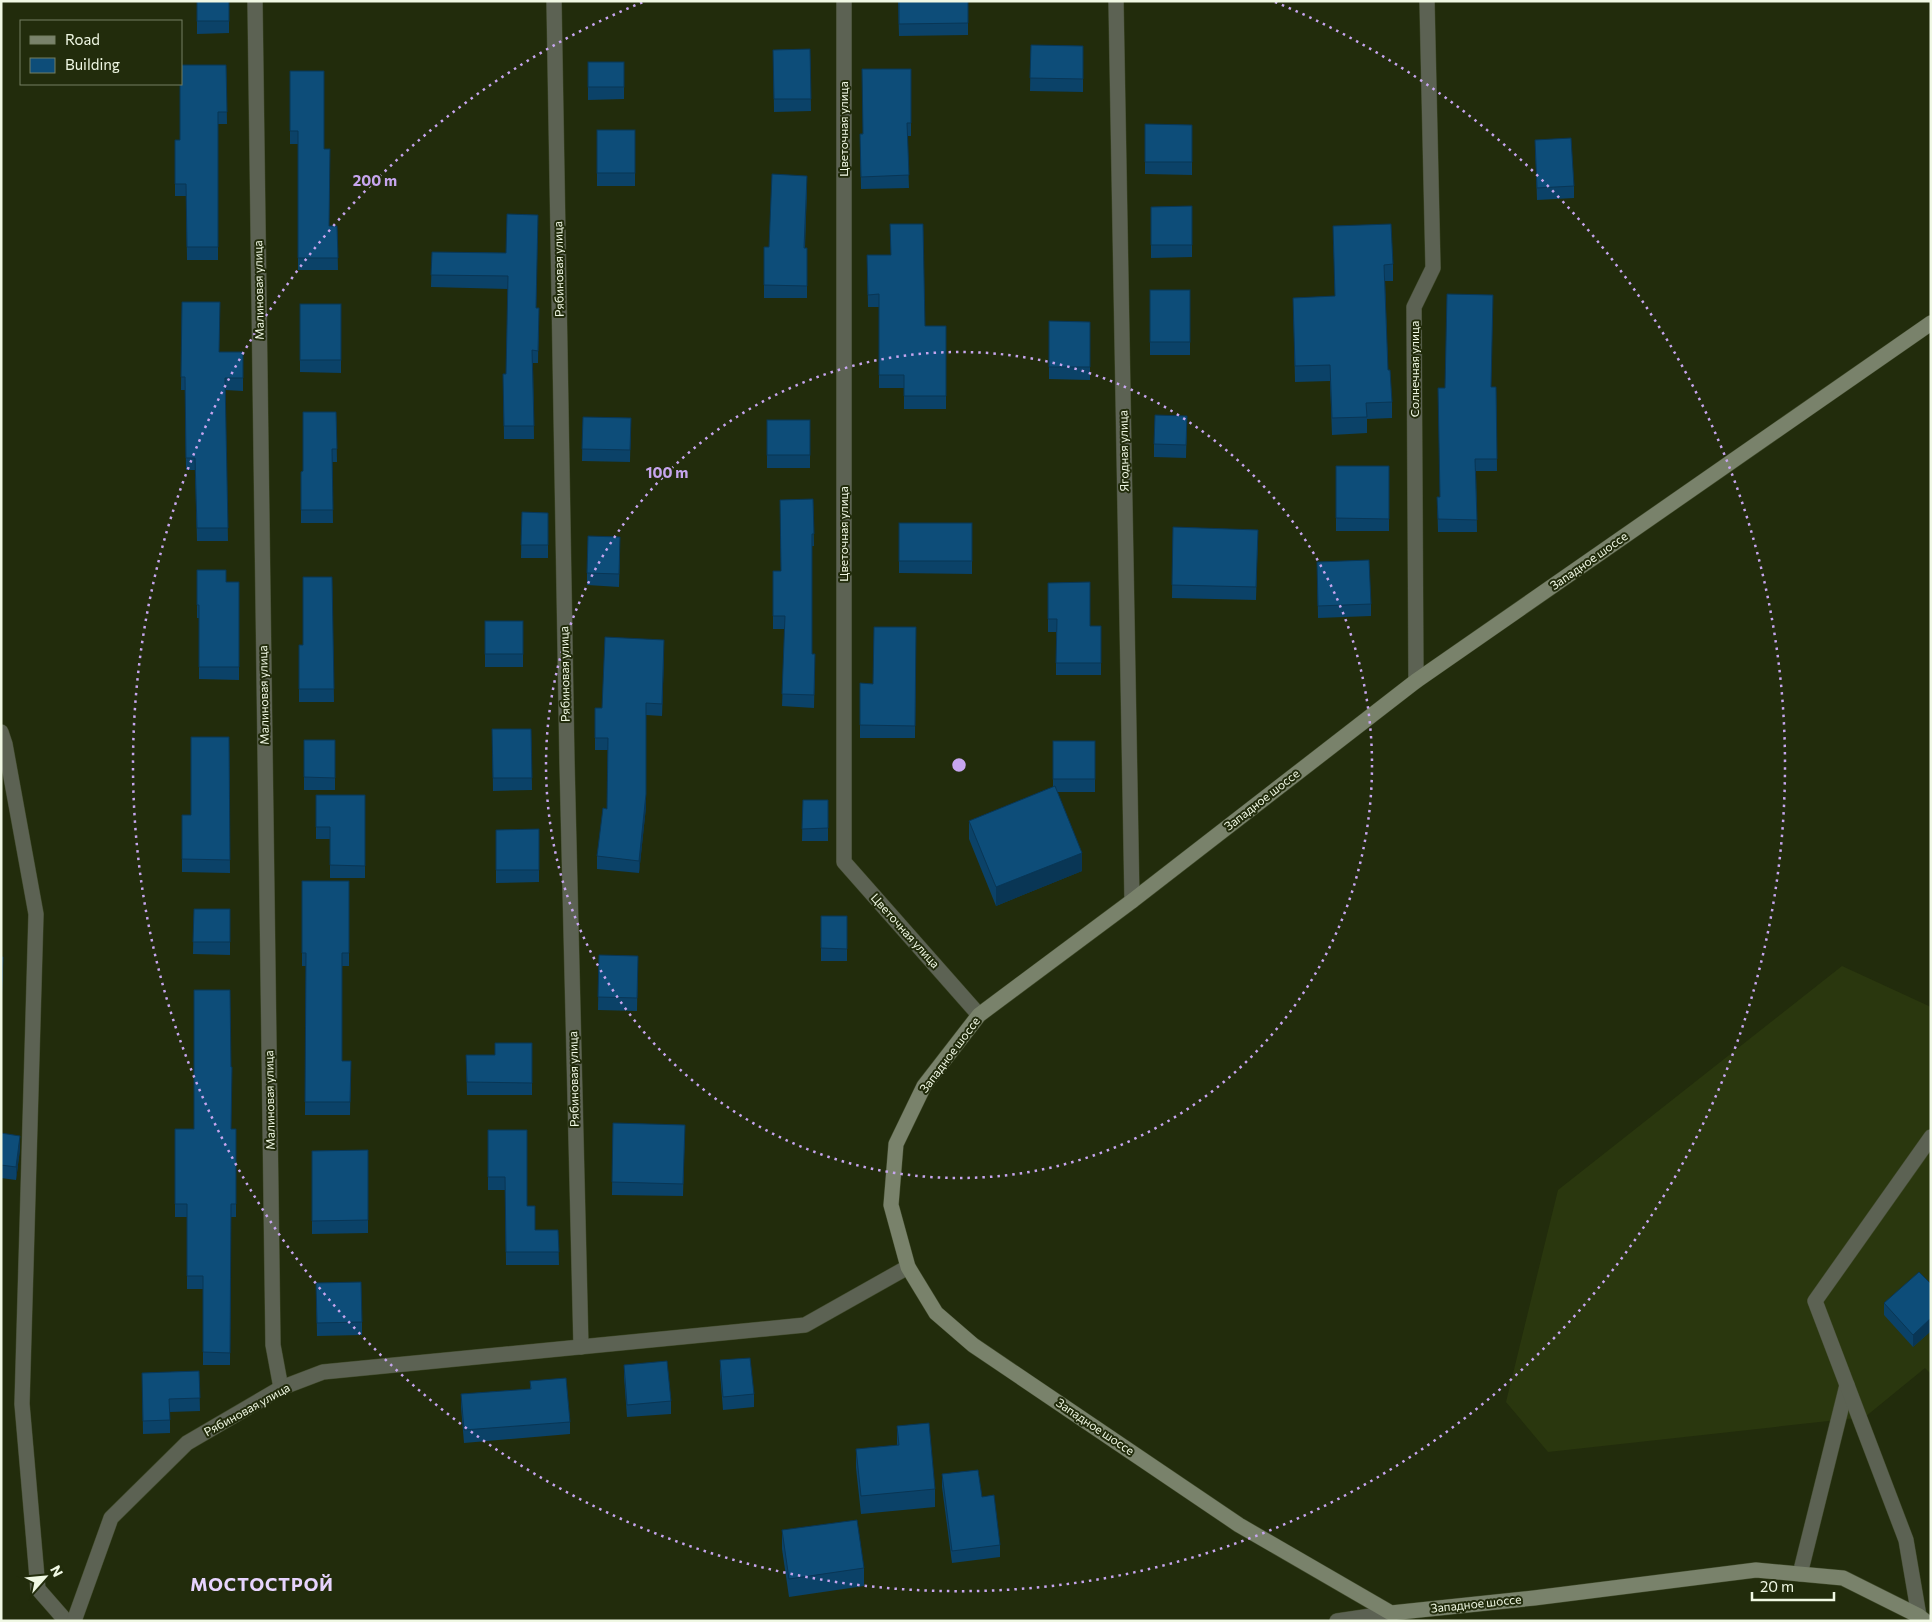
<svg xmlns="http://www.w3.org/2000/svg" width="1932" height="1622" viewBox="0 0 1932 1622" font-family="Commissioner,sans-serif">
	<rect width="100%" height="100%" fill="#222c0c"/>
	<polygon fill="#2a370e" points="1842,966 1931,1007 1931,1374 1925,1368 1865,1417 1548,1452 1506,1402 1558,1190"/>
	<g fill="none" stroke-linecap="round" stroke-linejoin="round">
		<g stroke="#3f492a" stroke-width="16">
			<g id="lane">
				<polyline points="1,732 5,744 36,914 22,1404 38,1589 66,1621"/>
				<polyline points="1800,1574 1847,1385"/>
				<polyline points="1919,1616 1906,1540 1815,1301 1931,1137"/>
			</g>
		</g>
		<g stroke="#3f492a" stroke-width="16">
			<g id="street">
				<polyline points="255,1 273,1345 281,1388"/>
				<polyline points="554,1 567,762 581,1347"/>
				<polyline points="844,1 844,862 979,1015"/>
				<polyline points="1116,1 1132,901"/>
				<polyline points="1416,681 1414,307 1433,268 1427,1"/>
				<polyline points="74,1621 111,1518 187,1443 281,1388 323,1372 805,1325 908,1267"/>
				<polyline points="1337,1621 1391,1613"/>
			</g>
		</g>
		<g stroke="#3f492a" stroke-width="16">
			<polyline id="secondary" points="1925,1621 1919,1616 1843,1578 1756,1570 1534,1598 1391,1613 1239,1525 973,1345 936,1313 908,1267 891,1205 896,1144 924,1086 979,1015 1132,901 1416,681 1931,323"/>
		</g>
		<use href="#lane" stroke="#5c6253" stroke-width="15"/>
		<use href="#street" stroke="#5c6253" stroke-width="15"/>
		<use href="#secondary" stroke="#79826b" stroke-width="15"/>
	</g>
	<g fill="#0b4268">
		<polygon points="197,1 229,1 229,33 197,34"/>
		<polygon points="898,1 968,23 968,35 899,36"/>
		<polygon points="1031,45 1083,46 1083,92 1030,91"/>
		<polygon points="810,49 811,111 774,112 773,50"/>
		<polygon points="588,62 624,62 624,99 588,100"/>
		<polygon points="226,65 227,124 218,124 218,260 187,260 186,196 175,196 175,140 180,140"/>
		<polygon points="911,69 911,136 907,136 909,188 861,189 860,134 862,134"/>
		<polygon points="290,71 324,149 329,226 337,226 338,270 298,270 298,144 290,144"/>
		<polygon points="1145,124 1192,125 1192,175 1145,174"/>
		<rect x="597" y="130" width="38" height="56"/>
		<polygon points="1535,140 1574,186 1574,198 1537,200"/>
		<polygon points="807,188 805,248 807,248 807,298 764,298 764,247 769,247"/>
		<polygon points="1192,206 1192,257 1151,258 1151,207"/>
		<polygon points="1333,226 1393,264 1393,281 1385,281 1388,370 1392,402 1392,418 1367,419 1367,433 1332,435 1330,381 1295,382 1293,298 1335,296"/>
		<polygon points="432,252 506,253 536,308 539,308 538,363 533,363 534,439 504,439 503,374 506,374 508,289 431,287"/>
		<polygon points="867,255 925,326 946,326 946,409 904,409 904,388 879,388 879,307 868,307"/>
		<rect x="1150" y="290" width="40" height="65"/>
		<polygon points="182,302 219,352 243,352 243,391 225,390 228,541 197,541 195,470 186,470 185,390 181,390"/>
		<polygon points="300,304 341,304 341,373 300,372"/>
		<polygon points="1049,321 1090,322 1090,380 1049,379"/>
		<polygon points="1491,387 1496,387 1497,471 1476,471 1477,532 1438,532 1437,497 1440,497"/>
		<polygon points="336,412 337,462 332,462 333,523 301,523 301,472 303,471"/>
		<polygon points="1187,416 1186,458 1154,457 1154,444"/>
		<polygon points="583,417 631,418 630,462 582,461"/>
		<rect x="767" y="420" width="43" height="48"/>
		<rect x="1336" y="466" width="53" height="65"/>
		<polygon points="813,499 814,546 812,546 812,654 815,666 814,708 782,706 785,629 773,629 773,571 781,571"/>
		<polygon points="522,512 548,513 548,558 521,558"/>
		<polygon points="899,523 972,523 972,574 899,573"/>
		<polygon points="1173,527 1258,530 1256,600 1172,598"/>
		<polygon points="620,550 619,587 587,585 587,573"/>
		<polygon points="1317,562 1371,604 1371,616 1318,618"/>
		<polygon points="197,570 226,582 239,582 239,680 199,679 199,618 197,618"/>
		<polygon points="332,577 334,702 299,702 299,645 303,645"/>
		<polygon points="1048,583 1090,626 1101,626 1101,675 1056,675 1056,632 1048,632"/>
		<rect x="485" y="621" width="38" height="46"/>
		<polygon points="916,627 915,738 860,738 860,683 873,684"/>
		<polygon points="664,653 662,716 646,715 646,807 639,873 597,869 597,856 607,809 608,750 595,750 595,708 602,708"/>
		<polygon points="492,729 531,729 532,790 493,791"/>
		<polygon points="229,737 230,873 182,872 182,815 191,815"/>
		<rect x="304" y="740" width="31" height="50"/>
		<polygon points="1053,741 1095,741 1095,792 1057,792 1082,871 996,906 969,839 969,821 1053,787"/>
		<polygon points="316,795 365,795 365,878 330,878 330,839 316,839"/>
		<polygon points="803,800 828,800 828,841 802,841"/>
		<polygon points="539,829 539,882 496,883 496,830"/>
		<polygon points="302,881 349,881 349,966 342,966 342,1061 351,1061 350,1115 305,1115 306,966 302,966"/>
		<polygon points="194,909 230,909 230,955 193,954"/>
		<rect x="821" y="916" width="26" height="45"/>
		<polygon points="599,955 638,956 637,1011 598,1010"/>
		<polygon points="1,957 3,970 2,994 1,994"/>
		<polygon points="532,1043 532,1095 467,1095 466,1055 495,1055"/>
		<polygon points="613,1123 685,1125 683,1196 612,1195"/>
		<polygon points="175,1129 236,1129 236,1217 231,1217 230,1365 203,1365 203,1289 187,1289 187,1217 175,1217"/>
		<polygon points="488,1130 527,1206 535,1230 558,1230 559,1265 506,1265 505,1190 488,1190"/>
		<polygon points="1,1133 20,1149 16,1180 1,1178"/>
		<polygon points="368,1150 368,1233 312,1234 312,1151"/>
		<polygon points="316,1283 362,1322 362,1335 317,1336"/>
		<polygon points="1931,1284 1931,1331 1913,1347 1884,1315 1884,1303"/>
		<polygon points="720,1360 754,1394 754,1407 723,1410 720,1373"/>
		<polygon points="624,1365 671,1401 671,1414 627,1417 624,1377"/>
		<polygon points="199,1371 200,1411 170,1412 170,1433 143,1434 142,1373"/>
		<polygon points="530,1381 570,1422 570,1434 464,1443 461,1407 461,1394 530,1389"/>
		<polygon points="897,1426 935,1489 935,1507 861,1514 856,1468 856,1449 897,1445"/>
		<polygon points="942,1474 982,1497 1000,1545 1000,1557 952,1563 942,1487"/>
		<polygon points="782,1530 864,1568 864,1586 789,1597 782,1549"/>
	</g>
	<g fill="#093655">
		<polygon points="664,640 664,653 662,716 662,704"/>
		<polygon points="646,794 646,807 639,873 639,861"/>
		<polygon points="1082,853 1082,871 996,906 996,887"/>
		<polygon points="20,1136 20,1149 16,1180 16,1167"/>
		<polygon points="1931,1318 1931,1331 1913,1347 1913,1335"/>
	</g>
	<g fill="#0d4d79" stroke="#093655">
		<rect x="197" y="1" width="32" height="20"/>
		<polygon points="899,1 968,1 968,23 899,24"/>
		<polygon points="1031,45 1083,46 1083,79 1030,78"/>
		<polygon points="810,49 811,99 774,99 773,50"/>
		<rect x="588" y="62" width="36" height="25"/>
		<polygon points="181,65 226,65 227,112 218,112 218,247 187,247 186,184 175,184 175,140 180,140 180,84 181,84"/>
		<polygon points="862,69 911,69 911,123 907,123 909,175 861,177 860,134 863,134"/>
		<polygon points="290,71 324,71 324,149 330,149 329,226 337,226 338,258 298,258 298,131 290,131"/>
		<polygon points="1145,124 1192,125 1192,162 1145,162"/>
		<rect x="597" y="130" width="38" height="43"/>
		<polygon points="1571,138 1574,186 1537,188 1535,140"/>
		<polygon points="772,174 807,176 804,248 807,248 807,286 764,285 764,247 769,247"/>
		<polygon points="1192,206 1192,245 1151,245 1151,207"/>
		<polygon points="507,214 538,215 536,308 539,308 538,351 532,350 534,426 504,426 503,374 506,374 508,276 431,275 432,252 506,253"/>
		<polygon points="890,224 923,224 925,326 946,326 946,396 904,396 904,375 879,375 879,294 868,295 867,255 891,255"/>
		<polygon points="1391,224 1393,264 1384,265 1388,370 1390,370 1392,402 1366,403 1367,417 1332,418 1330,365 1295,366 1293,298 1335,296 1333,226"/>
		<rect x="1150" y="290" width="40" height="52"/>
		<polygon points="1447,294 1493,295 1491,387 1496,387 1497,459 1475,459 1477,520 1438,519 1437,497 1440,497 1438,388 1445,388"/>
		<polygon points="182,302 220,302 219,352 243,352 243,378 225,378 228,528 197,528 195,458 186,458 185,377 181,377"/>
		<rect x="300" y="304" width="41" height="56"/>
		<polygon points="1049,321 1090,322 1090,367 1049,367"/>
		<polygon points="303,412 336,412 337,449 332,449 333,510 301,510 301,472 303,471"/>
		<polygon points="1155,415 1187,416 1186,445 1154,444"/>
		<polygon points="583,417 631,418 630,450 582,449"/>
		<rect x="767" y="420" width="43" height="35"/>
		<polygon points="1336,466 1389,466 1389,519 1336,518"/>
		<polygon points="813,499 814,534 812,534 812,654 815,654 814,695 782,694 785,616 773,616 773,571 781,571 780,500"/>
		<polygon points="522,512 548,513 548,545 521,545"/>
		<rect x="899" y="523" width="73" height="38"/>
		<polygon points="1173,527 1258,530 1256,587 1172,585"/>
		<polygon points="588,536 620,537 619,574 587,573"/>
		<polygon points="1369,560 1371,604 1318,606 1317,562"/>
		<polygon points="197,570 226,570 226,582 239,582 239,667 199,667 199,605 197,605"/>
		<polygon points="303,577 332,577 334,689 299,689 299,645 303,645"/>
		<polygon points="1090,582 1090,626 1101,626 1101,663 1056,663 1057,619 1048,619 1048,583"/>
		<rect x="485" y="621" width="38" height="33"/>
		<polygon points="874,627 916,627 915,726 860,725 860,683 873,684"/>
		<polygon points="605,637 664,640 662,704 646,703 646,794 639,861 597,856 603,808 607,809 608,738 595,738 595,708 602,708"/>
		<polygon points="492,729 531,729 532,778 493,778"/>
		<polygon points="191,737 229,737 230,860 182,859 182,815 191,815"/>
		<polygon points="304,740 335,740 335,778 304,777"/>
		<rect x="1053" y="741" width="42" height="38"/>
		<polygon points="1055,786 1082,853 996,887 969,821"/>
		<polygon points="316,795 365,795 365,866 330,865 330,827 316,827"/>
		<polygon points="803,800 828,800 828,828 802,829"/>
		<polygon points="539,829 539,870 496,870 496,830"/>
		<polygon points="302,881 349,881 349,953 342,953 342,1061 351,1061 350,1102 305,1102 306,953 302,953"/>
		<polygon points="194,909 230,909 230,942 193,942"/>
		<polygon points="821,916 847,916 847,949 821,948"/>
		<polygon points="599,955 638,956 637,998 598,997"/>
		<polygon points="1,957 3,957 2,981 1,981"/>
		<polygon points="194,990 230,990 231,1067 232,1067 231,1129 236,1129 236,1204 231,1204 230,1353 203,1352 203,1276 187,1276 187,1204 175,1204 175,1129 194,1129"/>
		<polygon points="495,1043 532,1043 532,1083 467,1082 466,1055 495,1055"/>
		<polygon points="613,1123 685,1125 683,1184 612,1182"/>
		<polygon points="488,1130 527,1130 527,1206 535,1206 535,1230 558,1230 559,1252 506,1252 505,1177 488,1177"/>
		<polygon points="1,1133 20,1136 16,1167 1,1165"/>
		<polygon points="368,1150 368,1220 312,1221 312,1151"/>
		<polygon points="1919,1272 1931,1284 1931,1318 1913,1335 1884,1303"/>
		<polygon points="361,1282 362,1322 317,1323 316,1283"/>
		<polygon points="750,1358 754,1394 723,1397 720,1360"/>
		<polygon points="667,1361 671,1401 627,1405 624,1365"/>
		<polygon points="199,1371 200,1398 169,1399 170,1420 143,1421 142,1373"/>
		<polygon points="566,1378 570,1422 464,1430 461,1394 531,1389 530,1381"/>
		<polygon points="929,1423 935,1489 861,1496 856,1449 899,1445 897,1426"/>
		<polygon points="978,1470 982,1497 994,1495 1000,1545 952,1551 942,1474"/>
		<polygon points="857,1520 864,1568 789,1579 782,1530"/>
	</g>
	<g fill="none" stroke="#c7a6ef" stroke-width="2.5" stroke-dasharray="2.5 5">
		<circle cx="959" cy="765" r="413"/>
		<path d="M1275 2A826 826 0 1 1 643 2"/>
	</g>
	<g text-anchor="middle" stroke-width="4" stroke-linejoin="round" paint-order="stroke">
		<g font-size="12" fill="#f0f8e4" stroke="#222c0c">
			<text transform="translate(844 129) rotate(-90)" y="4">Цветочная улица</text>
			<text transform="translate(559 269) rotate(-91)" y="4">Рябиновая улица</text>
			<text transform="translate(259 290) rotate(-91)" y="4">Малиновая улица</text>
			<text transform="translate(1415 369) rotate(-90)" y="4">Солнечная улица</text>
			<text transform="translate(1124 451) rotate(-91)" y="4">Ягодная улица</text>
			<text transform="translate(844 534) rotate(-90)" y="4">Цветочная улица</text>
			<text transform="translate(1589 561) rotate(-35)" y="4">Западное шоссе</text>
			<text transform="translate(565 674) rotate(-91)" y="4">Рябиновая улица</text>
			<text transform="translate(264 695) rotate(-91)" y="4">Малиновая улица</text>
			<text transform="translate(1262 800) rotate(-38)" y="4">Западное шоссе</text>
			<text transform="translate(905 931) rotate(48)" y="4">Цветочная улица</text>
			<text transform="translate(950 1055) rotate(-53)" y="4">Западное шоссе</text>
			<text transform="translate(574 1079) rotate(-91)" y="4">Рябиновая улица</text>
			<text transform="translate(270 1100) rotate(-91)" y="4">Малиновая улица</text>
			<text transform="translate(247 1410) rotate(-29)" y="4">Рябиновая улица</text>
			<text transform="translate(1095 1427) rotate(34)" y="4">Западное шоссе</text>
			<text transform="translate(1476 1604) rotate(-6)" y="4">Западное шоссе</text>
		</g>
		<g font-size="18" font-weight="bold" letter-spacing="1" fill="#e7d4fe" stroke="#222c0c">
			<text x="262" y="1591">МОСТОСТРОЙ</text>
		</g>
	</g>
	<circle cx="959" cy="765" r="8" fill="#c7a6ef" stroke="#222c0c" stroke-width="2.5"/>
	<g font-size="15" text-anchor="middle" font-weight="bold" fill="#c7a6ef" stroke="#222c0c" stroke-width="4" stroke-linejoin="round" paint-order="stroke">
		<text x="375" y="186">200 m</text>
		<text x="667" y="478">100 m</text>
	</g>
	<rect width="1932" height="1622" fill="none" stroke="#f0f8e4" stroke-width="5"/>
	<rect x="20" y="20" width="162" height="65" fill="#222c0c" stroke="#747e62"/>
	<rect x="30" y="36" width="25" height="8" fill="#79826b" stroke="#747e62"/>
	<text x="65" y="45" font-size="15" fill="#f0f8e4">Road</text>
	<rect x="30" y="58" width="25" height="15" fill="#0d4d79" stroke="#747e62"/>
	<text x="65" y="70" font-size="15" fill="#f0f8e4">Building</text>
	<g transform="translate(45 1577) rotate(63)" stroke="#222c0c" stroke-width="4" paint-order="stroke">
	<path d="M0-4L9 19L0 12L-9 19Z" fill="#f0f8e4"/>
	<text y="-8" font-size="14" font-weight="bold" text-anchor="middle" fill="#f0f8e4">N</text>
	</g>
	<path d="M1752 1592v8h82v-8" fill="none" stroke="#f0f8e4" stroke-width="2.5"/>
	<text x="1760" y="1592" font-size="15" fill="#f0f8e4" stroke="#222c0c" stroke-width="4" paint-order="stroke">20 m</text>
</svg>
